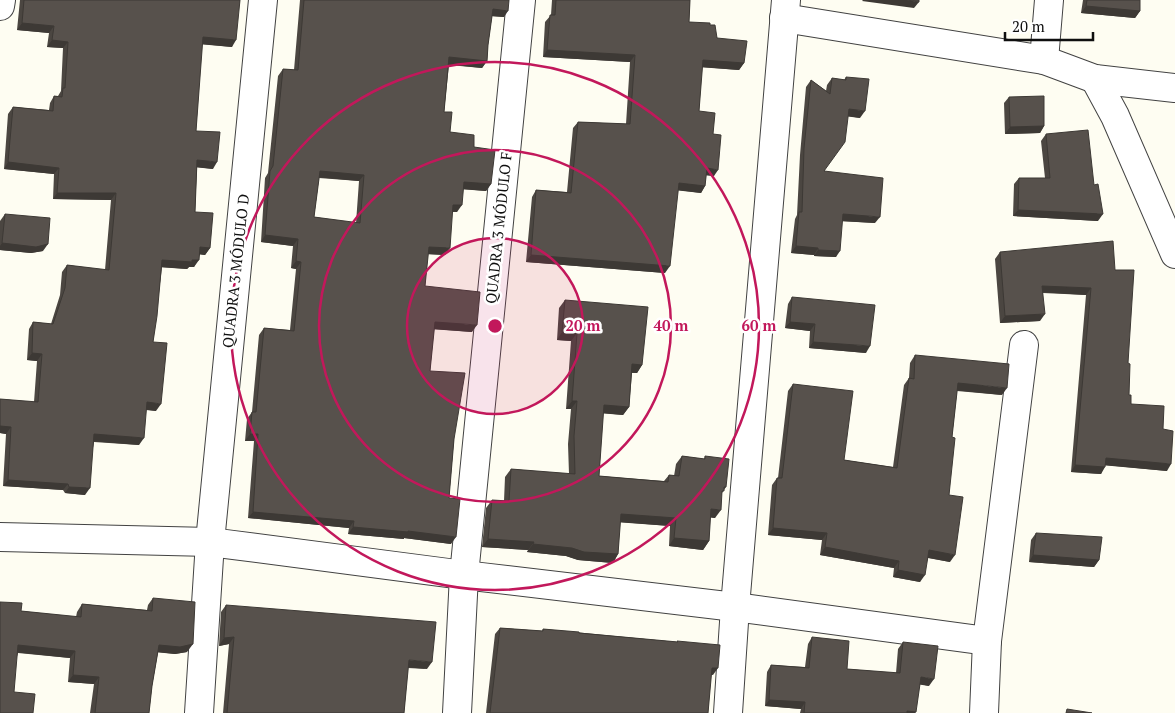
<svg xmlns="http://www.w3.org/2000/svg" width="1175" height="713" viewBox="0 0 1175 713" font-family="'PT Serif',serif">
	<rect width="100%" height="100%" fill="#fefdf2"/>
	<g fill="none" stroke-linecap="round" stroke-linejoin="round">
		<g stroke="#424242" stroke-width="30">
			<g id="minor">
				<polyline points="0,6 1,0"/>
				<polyline points="784,18 1044,60 1095,79 1175,88"/>
				<polyline points="1044,60 1049,0"/>
				<polyline points="1095,79 1115,116 1175,254"/>
				<polyline points="0,537 210,542 464,575 735,607 987,641"/>
				<polyline points="199,713 210,542 263,0"/>
				<polyline points="457,713 464,575 521,0"/>
				<polyline points="728,713 735,607 786,0"/>
				<polyline points="984,713 987,641 1024,345"/>
			</g>
		</g>
		<use href="#minor" stroke="#fff" stroke-width="28"/>
	</g>
	<g fill="#4b4641" fill-rule="evenodd">
		<polygon points="20,0 240,0 232,47 202,44 196,131 213,169 197,167 195,212 210,248 205,255 200,254 194,267 189,267 187,269 162,267 153,342 156,411 146,410 139,445 94,442 85,495 65,493 63,490 3,486 6,434 0,433 0,399 34,402 37,361 27,360 29,329 33,322 51,324 60,295 62,272 67,265 105,270 111,200 53,199 54,174 4,169 8,114 13,107 49,110 50,103 54,96 58,96 61,91 63,48 47,47 49,33 17,30"/>
		<path d="M300,0H509L504,17L492,16L488,45L487,61L482,68L449,65L444,112L450,132L474,147L491,184L486,191L463,189L457,212H452L445,255L428,254L425,286L472,332L434,329L430,371L454,439L449,498L451,544L404,538V539L348,534L349,528L248,518L254,441H245L247,419L252,412L259,335L264,328L290,330L296,269L291,268L293,246L261,242L265,178L268,173L278,76L283,69L294,70ZM319,178L359,181L356,223L314,217Z"/>
		<polygon points="552,0 690,0 689,22 710,25 717,38 744,63 739,70 702,67 699,111 713,134 714,176 706,175 705,186 701,193 678,190 665,273 526,262 532,197 536,190 567,192 573,128 578,122 626,124 630,62 543,57 545,22 551,15"/>
		<polygon points="1083,0 1140,0 1140,11 1135,18 1081,13"/>
		<polygon points="846,77 860,118 848,116 824,171 875,223 842,221 836,257 814,256 814,255 791,253 795,219 797,215 800,155 806,87 811,80 826,91 827,85 832,78 844,80"/>
		<polygon points="1009,97 1044,126 1040,133 1005,134 1004,103"/>
		<polygon points="1046,134 1094,185 1098,221 1013,216 1014,184 1019,178 1045,178 1041,141"/>
		<polygon points="5,214 43,251 31,253 0,250 0,221"/>
		<polygon points="1000,252 1115,270 1128,363 1129,395 1131,404 1163,429 1167,471 1105,465 1101,474 1071,472 1086,295 1043,293 1040,321 1000,323 995,259"/>
		<polygon points="792,297 866,353 809,348 810,331 785,328 788,304"/>
		<polygon points="565,300 642,365 637,373 632,373 629,407 623,415 603,413 599,476 664,481 669,475 674,476 676,464 682,456 704,459 705,456 726,487 722,493 715,518 710,517 709,541 703,550 669,546 670,526 620,522 618,554 613,563 578,560 566,556 527,552 528,550 482,547 486,508 492,500 504,501 505,477 511,469 569,474 568,444 571,409 566,409 571,341 557,340 559,308"/>
		<polygon points="915,355 1002,395 957,391 952,437 949,495 950,562 928,558 920,582 893,577 894,568 820,555 822,540 768,535 772,485 777,478 778,478 788,391 793,384 844,460 893,467 904,385 909,378 910,363"/>
		<polygon points="1036,533 1099,560 1094,567 1029,562 1031,540"/>
		<polygon points="153,598 187,652 175,654 158,652 152,686 149,713 90,713 94,684 68,682 70,658 18,653 0,713 21,611 76,617 77,612 82,604 147,610 148,605"/>
		<polygon points="226,605 427,669 408,668 404,713 223,713 229,644 219,646 221,612"/>
		<polygon points="500,628 542,631 543,629 677,642 677,641 713,675 711,675 708,713 486,713 495,634"/>
		<polygon points="812,637 847,669 896,673 898,649 903,642 929,686 920,684 915,713 800,713 801,709 765,706 767,672 771,665 805,667 808,644"/>
	</g>
	<g fill="#3d3935">
		<polygon points="863,0 907,0 919,2 914,8 862,1"/>
		<polygon points="1086,6 1140,11 1135,18 1081,13"/>
		<polygon points="493,9 508,11 504,17 489,16"/>
		<polygon points="22,23 54,26 49,33 17,30"/>
		<polygon points="203,37 236,40 232,47 198,44"/>
		<polygon points="52,40 68,42 63,48 47,47"/>
		<polygon points="547,50 635,55 630,62 543,57"/>
		<polygon points="449,57 487,61 482,68 444,64"/>
		<polygon points="703,60 744,63 739,70 698,67"/>
		<polygon points="849,109 865,111 860,118 844,116"/>
		<polygon points="1044,126 1040,133 1005,134 1010,127"/>
		<polygon points="197,160 217,162 213,169 193,167"/>
		<polygon points="8,162 59,168 54,174 4,169"/>
		<polygon points="707,168 718,170 714,176 703,175"/>
		<polygon points="320,171 364,175 359,181 315,177"/>
		<polygon points="464,182 491,184 486,191 459,189"/>
		<polygon points="679,183 705,186 701,193 674,190"/>
		<polygon points="57,193 116,193 111,200 53,199"/>
		<polygon points="453,205 462,205 457,212 448,211"/>
		<polygon points="1018,210 1103,214 1098,221 1013,216"/>
		<polygon points="843,214 880,217 875,223 838,221"/>
		<polygon points="265,235 298,239 293,246 261,242"/>
		<polygon points="2,243 48,244 43,251 31,253 0,250 0,246"/>
		<polygon points="796,246 818,248 814,255 791,253"/>
		<polygon points="200,247 210,248 205,255 195,254"/>
		<polygon points="429,247 450,248 445,255 424,254"/>
		<polygon points="818,250 840,251 836,257 814,256"/>
		<polygon points="531,255 670,266 665,273 526,262"/>
		<polygon points="162,260 199,260 194,267 189,267 187,269 157,267"/>
		<polygon points="296,261 301,262 296,269 291,268"/>
		<polygon points="1042,286 1091,288 1086,295 1038,292"/>
		<polygon points="1045,314 1040,321 1000,323 1005,316"/>
		<polygon points="435,322 477,325 472,332 430,329"/>
		<polygon points="790,322 815,324 810,331 785,328"/>
		<polygon points="562,332 577,333 571,341 557,340"/>
		<polygon points="813,342 870,346 866,353 809,348"/>
		<polygon points="32,353 42,354 37,361 27,360"/>
		<polygon points="632,364 642,365 637,373 627,372"/>
		<polygon points="958,383 1007,388 1002,395 953,390"/>
		<polygon points="572,401 577,401 571,409 566,409"/>
		<polygon points="147,402 161,404 156,411 142,409"/>
		<polygon points="604,405 629,407 623,415 598,413"/>
		<polygon points="0,426 11,427 6,434 0,433"/>
		<polygon points="94,434 144,438 139,445 90,441"/>
		<polygon points="250,434 258,434 254,441 245,441"/>
		<polygon points="1106,458 1171,464 1167,471 1101,465"/>
		<polygon points="1075,465 1105,467 1101,474 1071,472"/>
		<polygon points="8,480 68,484 63,490 3,486"/>
		<polygon points="69,487 90,488 85,495 65,493"/>
		<polygon points="711,509 721,510 715,518 705,517"/>
		<polygon points="253,512 354,521 349,528 248,518"/>
		<polygon points="621,514 676,518 670,526 615,522"/>
		<polygon points="353,527 408,531 456,537 451,544 404,538 404,539 348,534"/>
		<polygon points="773,528 827,533 822,540 768,535"/>
		<polygon points="674,538 709,541 703,550 669,546"/>
		<polygon points="488,539 534,542 528,550 482,547"/>
		<polygon points="533,544 572,548 618,554 613,563 578,560 566,556 527,552"/>
		<polygon points="825,547 899,561 894,568 820,555"/>
		<polygon points="929,550 955,555 950,562 924,557"/>
		<polygon points="1033,555 1099,560 1094,567 1029,562"/>
		<polygon points="898,570 925,575 920,582 893,577"/>
		<polygon points="234,637 229,644 219,646 224,638"/>
		<polygon points="193,644 187,652 175,654 154,652 159,645"/>
		<polygon points="18,645 75,651 70,658 13,652"/>
		<polygon points="409,660 432,662 427,669 404,667"/>
		<polygon points="712,668 718,668 713,675 707,674"/>
		<polygon points="73,675 99,677 94,684 68,682"/>
		<polygon points="921,677 934,679 929,686 916,684"/>
		<polygon points="769,700 805,702 801,709 765,706"/>
		<polygon points="907,711 916,712 915,713 906,713"/>
	</g>
	<g fill="#57514c" stroke="#3d3935" fill-rule="evenodd">
		<polygon points="24,0 240,0 236,40 203,37 196,131 220,132 217,162 197,160 195,212 213,213 210,248 200,247 199,260 192,260 192,262 162,260 157,316 153,342 167,343 161,404 147,402 144,438 94,434 90,488 69,487 68,484 8,480 11,427 0,426 0,399 38,402 42,354 32,353 33,322 53,324 65,288 67,265 109,270 116,193 57,193 59,168 8,162 13,107 53,111 54,96 62,97 63,88 65,88 68,42 52,40 54,26 22,23"/>
		<path d="M304,0H509L508,11L493,9L488,45L487,61L449,57L444,112H452L450,132L474,135V147L495,150L491,184L464,182L462,205H453L450,248L429,247L425,286L480,292L477,325L435,322L430,371L465,373L454,439L449,498L460,499L456,537L408,531V532L353,527L354,521L253,512L258,434H250L252,412H256L264,328L294,331L301,262L296,261L298,239L265,235L270,171L273,166L283,69L298,70ZM320,171L364,175L360,223L314,217Z"/>
		<polygon points="556,0 690,0 689,22 710,23 710,25 715,25 717,38 747,41 744,63 703,60 699,111 715,113 713,134 721,135 718,170 707,168 705,186 679,183 670,266 531,255 536,190 571,193 578,122 630,124 635,55 547,50 550,15 555,15"/>
		<polygon points="907,0 919,0 919,2"/>
		<polygon points="1087,0 1140,0 1140,11 1086,6"/>
		<polygon points="846,77 869,79 865,111 849,109 845,142 824,171 883,178 880,217 843,214 840,251 818,250 818,248 796,246 799,212 802,212 804,148 811,80 830,94 832,78 846,80"/>
		<polygon points="1044,96 1044,126 1010,127 1009,97"/>
		<polygon points="1088,130 1094,185 1098,184 1103,214 1018,210 1019,178 1050,178 1046,134"/>
		<polygon points="5,214 50,218 48,244 36,247 2,243"/>
		<polygon points="1113,241 1115,270 1134,270 1128,363 1130,364 1129,395 1131,395 1131,404 1164,406 1163,429 1173,431 1171,464 1106,458 1105,467 1075,465 1091,288 1042,286 1045,314 1005,316 1000,252"/>
		<polygon points="792,297 875,305 870,346 813,342 815,324 790,322"/>
		<polygon points="565,300 648,307 642,365 632,364 629,407 604,405 599,476 668,482 669,475 679,476 682,456 705,459 705,456 729,459 726,487 724,487 724,491 722,491 721,510 711,509 709,541 674,538 676,518 621,514 618,554 584,552 572,548 533,544 534,542 488,539 492,500 509,501 511,469 575,474 574,436 577,401 572,401 577,333 562,332"/>
		<polygon points="915,355 1009,364 1007,388 958,383 952,437 955,438 949,495 963,497 955,555 929,550 925,575 898,570 899,561 825,547 827,533 773,528 777,478 782,478 793,384 853,391 844,460 897,468 909,378 914,379"/>
		<polygon points="1036,533 1102,537 1099,560 1033,555"/>
		<polygon points="153,598 195,602 193,644 180,647 159,645 152,686 149,713 95,713 99,677 73,675 75,651 18,645 14,692 35,694 33,713 0,713 0,602 22,603 21,611 81,617 82,604 152,611"/>
		<polygon points="226,605 436,622 432,662 409,660 404,713 227,713 234,637 224,638"/>
		<polygon points="500,628 543,631 543,629 579,632 579,633 678,642 677,641 720,645 718,668 712,668 708,713 490,713"/>
		<polygon points="812,637 849,641 847,669 900,673 903,642 938,646 934,679 921,677 916,712 907,711 907,713 804,713 805,702 769,700 771,665 809,668"/>
		<polygon points="1067,709 1092,713 1066,713"/>
	</g>
	<circle cx="495" cy="326" r="88" fill="#c2185b" fill-opacity=".12"/>
	<g fill="none" stroke="#c2185b" stroke-width="2.5">
		<circle cx="495" cy="326" r="88"/>
		<circle cx="495" cy="326" r="176"/>
		<circle cx="495" cy="326" r="264"/>
	</g>
	<g text-anchor="middle" stroke-width="5" stroke-linejoin="round" paint-order="stroke">
		<g font-size="15" fill="#0f0f0f" stroke="#fff">
			<text transform="translate(499 228) rotate(-84)" y="5">QUADRA 3 MÓDULO F</text>
			<text transform="translate(236 271) rotate(-84)" y="5">QUADRA 3 MÓDULO D</text>
		</g>
	</g>
	<circle cx="495" cy="326" r="8" fill="#c2185b" stroke="#fff" stroke-width="2.5"/>
	<g font-size="15" text-anchor="middle" font-weight="bold" fill="#c2185b" stroke="#fff" stroke-width="5" stroke-linejoin="round" paint-order="stroke">
		<text x="583" y="331">20 m</text>
		<text x="671" y="331">40 m</text>
		<text x="759" y="331">60 m</text>
	</g>
	<path d="M1005 32v8h88v-8" fill="none" stroke="#0f0f0f" stroke-width="2.5"/>
	<text x="1012" y="32" font-size="15" fill="#0f0f0f" stroke="#ffffff" stroke-width="4" paint-order="stroke">20 m</text>
</svg>
